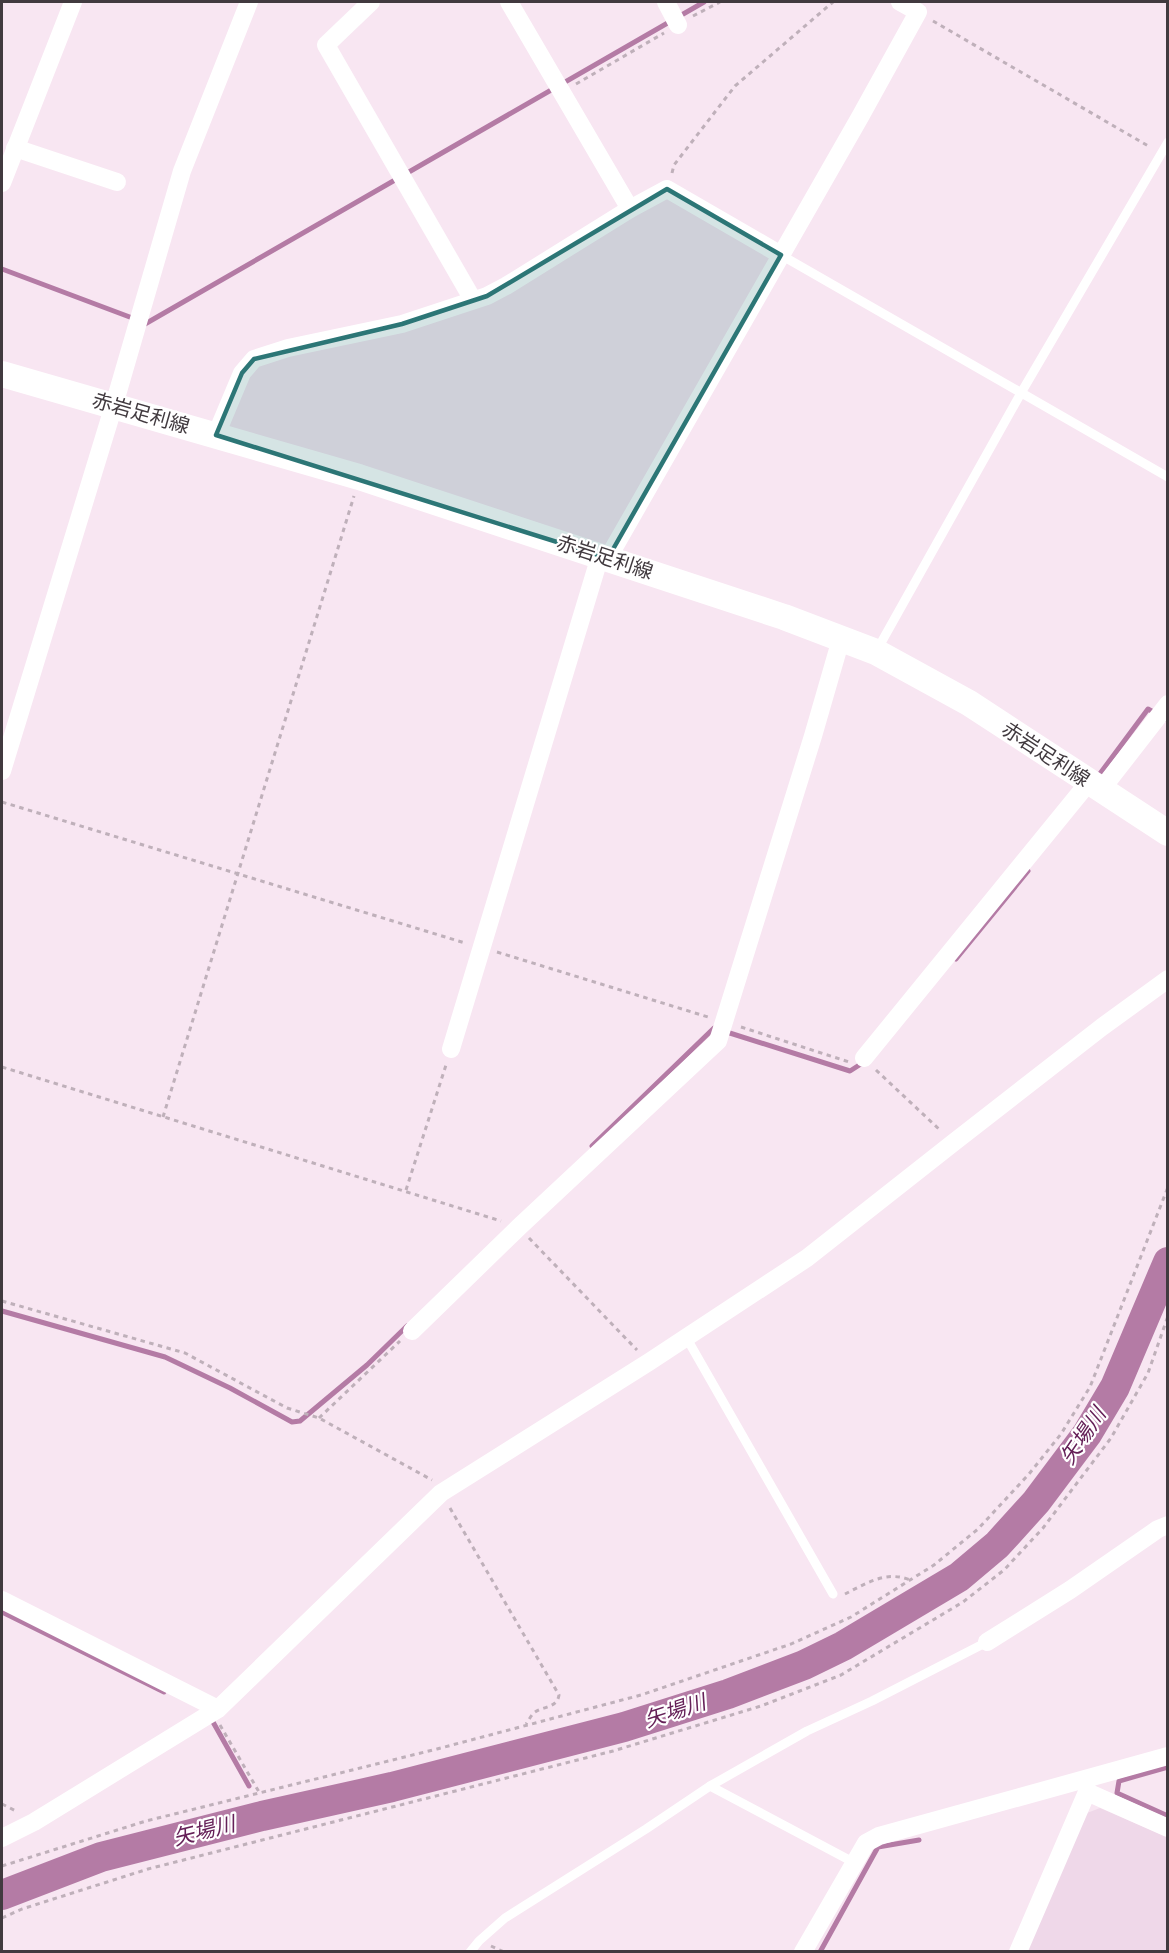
<svg xmlns="http://www.w3.org/2000/svg" width="1169" height="1953" viewBox="0 0 1169 1953" font-family="'PT Sans','Noto Sans JP',sans-serif">
	<rect width="100%" height="100%" fill="#f8e6f2"/>
	<polygon fill="#efd8e9" points="1100,1808 1167,1837 1167,1951 1027,1952 1087,1813"/>
	<g fill="none" stroke-linecap="round" stroke-linejoin="round">
		<g stroke="#b47ba5" stroke-width="5">
			<polyline points="2,269 135,319"/>
			<polyline points="143,323 145,324 704,2"/>
			<polyline points="1096,779 1148,709 1168,720"/>
			<polyline points="956,959 1028,871"/>
			<polyline points="592,1146 714,1028 850,1071 864,1062"/>
			<polyline points="2,1311 165,1357 230,1388 292,1422 300,1421 367,1365 407,1326"/>
			<polyline points="2,1612 164,1692"/>
			<polyline points="213,1722 249,1786"/>
			<polyline points="1168,1767 1119,1781 1117,1793 1168,1816"/>
			<polyline points="820,1952 878,1847 919,1840"/>
		</g>
		<polyline stroke="#b47ba5" stroke-width="30" points="2,1895 101,1857 262,1816 392,1787 624,1727 728,1694 804,1665 843,1646 959,1577 997,1545 1036,1502 1087,1434 1115,1387 1168,1262"/>
		<g stroke="#bfb0ba" stroke-width="3" stroke-dasharray="4.5 4.5" stroke-linecap="butt">
			<polyline points="693,16 720,2"/>
			<polyline points="933,21 1150,147"/>
			<polyline points="576,84 664,33"/>
			<polyline points="672,173 674,165 735,86 833,2"/>
			<polyline points="2,802 465,943"/>
			<polyline points="497,952 708,1017"/>
			<polyline points="741,1027 849,1062"/>
			<polyline points="2,1067 501,1221"/>
			<polyline points="876,1070 941,1131"/>
			<polyline points="163,1117 354,496"/>
			<polyline points="406,1190 446,1065"/>
			<polyline points="529,1238 637,1350"/>
			<polyline points="2,1301 185,1353 287,1408 319,1418 432,1480"/>
			<polyline points="319,1418 400,1341"/>
			<path d="M450,1508L559,1695C557,1708 544,1706 535,1712C531,1715 529,1720 526,1724"/>
			<path d="M845,1594C865,1584 886,1570 910,1580"/>
			<polyline points="220,1725 259,1792"/>
			<polyline points="2,1804 16,1811"/>
			<polyline points="2,1866 146,1821 437,1749 641,1695 791,1644 851,1617 934,1565 978,1529 1029,1474 1061,1434 1090,1387 1168,1187"/>
			<polyline points="2,1918 22,1909 148,1869 613,1751 761,1706 841,1675 963,1602 1004,1570 1043,1528 1111,1438 1148,1373 1168,1316"/>
			<polyline points="491,1946 504,1952"/>
		</g>
		<g stroke="#fff" stroke-width="9">
			<polyline points="781,255 1168,477"/>
			<polyline points="877,650 1021,393 1168,142"/>
			<polyline points="686,1337 833,1594"/>
			<polyline points="710,1786 853,1862"/>
			<polyline points="470,1952 479,1941 505,1918 646,1829 710,1786 807,1731 872,1701 987,1642"/>
		</g>
		<g stroke="#fff" stroke-width="18">
			<polyline points="371,2 326,45 473,300"/>
			<polyline points="509,2 630,209"/>
			<polyline points="666,2 678,25"/>
			<polyline points="15,148 117,182"/>
			<polyline points="2,183 73,2"/>
			<polyline points="216,435 242,373 254,359 288,348 402,324 487,296 506,286 630,209 667,189 781,255"/>
			<polyline points="608,558 860,117 918,12 900,2"/>
			<polyline points="2,771 114,405 182,171 249,2"/>
			<polyline points="1101,790 1168,704"/>
			<polyline points="451,1049 600,556"/>
			<polyline points="864,1058 1089,782"/>
			<polyline points="412,1331 519,1227 718,1041 813,736 841,639"/>
			<polyline points="2,1600 218,1709"/>
			<polyline points="987,1642 1070,1590 1158,1529 1168,1525"/>
			<polyline points="1086,1782 1087,1792 1168,1828"/>
			<polyline points="2,1838 34,1822 218,1709 441,1493 649,1362 807,1258 953,1143 1102,1027 1168,979"/>
			<polyline points="803,1952 866,1843 879,1836 1168,1756"/>
			<polyline points="1018,1952 1087,1792"/>
		</g>
		<polyline stroke="#fff" stroke-width="26" points="2,374 359,477 784,617 876,652 969,703 1168,833"/>
	</g>
	<path fill="#2c7676" fill-opacity="0.2" stroke="#2c7676" stroke-width="4.5" stroke-linejoin="round" d="M667,189L781,255L608,558L216,435L242,373L254,359L402,324L487,296Z"/>
	<g text-anchor="middle" stroke-width="4.5" stroke-linejoin="round" paint-order="stroke">
		<g font-size="20" fill="#413a3f" stroke="#fff">
			<text transform="translate(141 413) rotate(16)" y="7">赤岩足利線</text>
			<text transform="translate(605 557) rotate(18)" y="7">赤岩足利線</text>
			<text transform="translate(1046 754) rotate(33)" y="7">赤岩足利線</text>
		</g>
		<g font-size="21" font-style="italic" fill="#652158" stroke="#fff">
			<text transform="translate(1083 1436) rotate(-56)" y="7">矢場川</text>
			<text transform="translate(675 1711) rotate(-18)" y="7">矢場川</text>
			<text transform="translate(204 1831) rotate(-14)" y="7">矢場川</text>
		</g>
	</g>
	<rect width="1169" height="1953" fill="none" stroke="#413a3f" stroke-width="6"/>
</svg>
